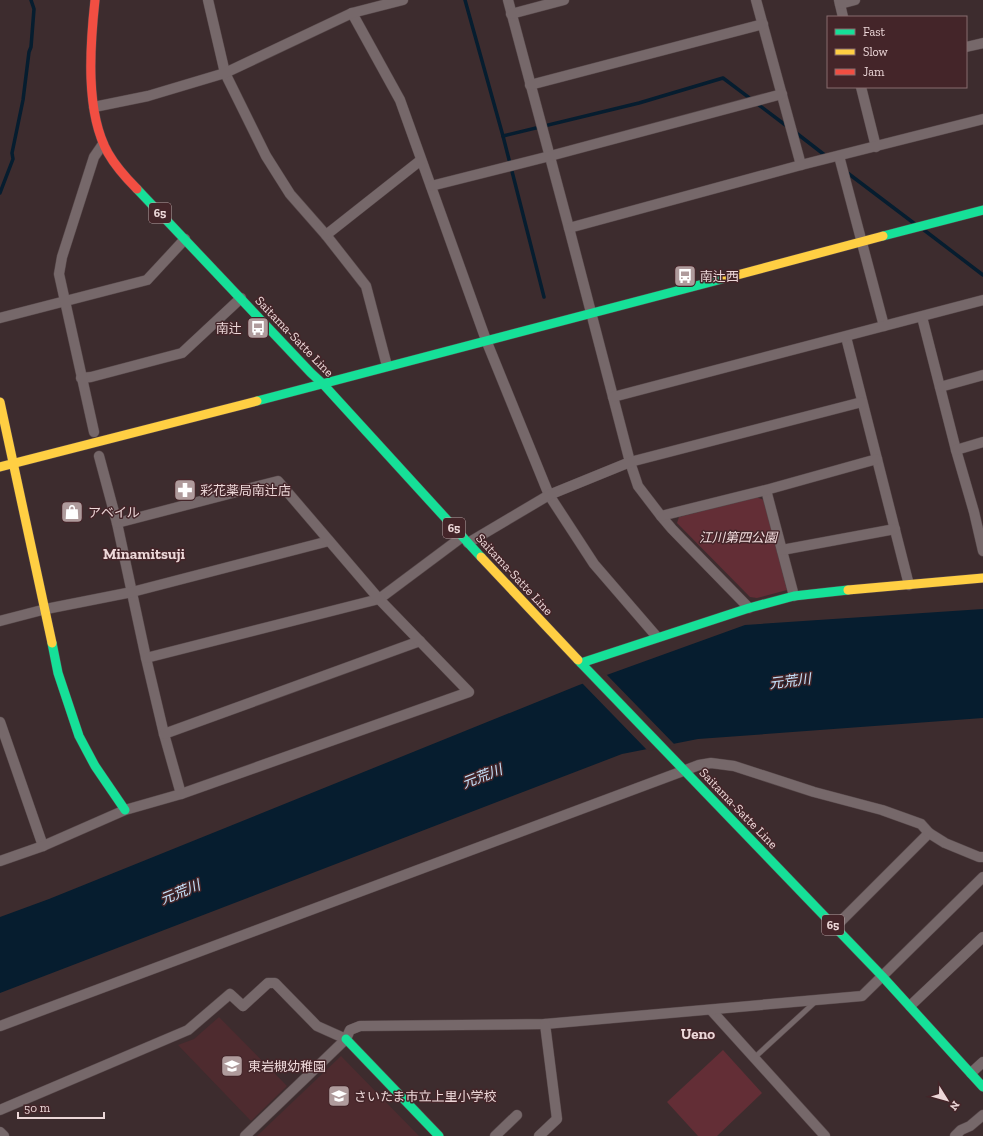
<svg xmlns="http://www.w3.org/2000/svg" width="983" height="1136" viewBox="0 0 983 1136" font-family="'Zilla Slab','Noto Sans JP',serif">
	<rect width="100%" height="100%" fill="#3d2c2e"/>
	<g fill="#4e2b2f">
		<polygon points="219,1017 287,1086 251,1121 178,1045 194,1039"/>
		<polygon points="341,1056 419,1136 257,1136"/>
	</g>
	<g fill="#632e36">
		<polygon points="756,497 764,500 787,590 757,598 750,597 677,523 679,517"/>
		<polygon points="723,1050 762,1093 717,1136 698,1136 667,1102"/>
	</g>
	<polygon fill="#061d2f" points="983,609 983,718 698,739 622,754 0,993 0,917 49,899 579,685 745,625"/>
	<polygon fill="#3d2c2e" points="605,673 675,745 648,751 581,682"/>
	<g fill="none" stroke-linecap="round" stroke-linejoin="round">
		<g stroke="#061d2f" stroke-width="3.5">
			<polyline points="465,0 503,136 544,297"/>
			<polyline points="795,132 826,156"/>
			<polyline points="503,136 639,103 723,78 788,127"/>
			<polyline points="845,171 915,224"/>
			<polyline points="0,193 13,159 12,153 23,100 29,52 31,47 34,9 31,0"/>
			<polyline points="924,230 983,275"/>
		</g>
		<g stroke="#57484a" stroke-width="6">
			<polyline id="lane" points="754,1058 815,1002"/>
		</g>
		<g stroke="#57484a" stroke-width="11">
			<g id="street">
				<polyline points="208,0 225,73 266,156 290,194 326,235 366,286 387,366"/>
				<polyline points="508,0 569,228 630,462 638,486 661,516 672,529 749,608"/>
				<polyline points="756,0 801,165"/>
				<polyline points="839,0 843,17"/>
				<polyline points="840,4 855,0"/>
				<polyline points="352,13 400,100 486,340 549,495 594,564 657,637"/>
				<polyline points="511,14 564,0"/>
				<polyline points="966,47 983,43"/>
				<polyline points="530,85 763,24"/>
				<polyline points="861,87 876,147"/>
				<polyline points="94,107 148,96 225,73 352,13 403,0"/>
				<polyline points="839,156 884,326"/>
				<polyline points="431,186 550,156 782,94"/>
				<polyline points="569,228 801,165 983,119"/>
				<polyline points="326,235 421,160"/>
				<polyline points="922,317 956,450 974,512 983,551"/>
				<polyline points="0,318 147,280 185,239"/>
				<polyline points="846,337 909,585"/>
				<polyline points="81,378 91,377 182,353 241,298"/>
				<polyline points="940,387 983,375"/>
				<polyline points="613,397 983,300"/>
				<polyline points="94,432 59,274 62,257 94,157 103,144"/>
				<polyline points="956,450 983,442"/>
				<polyline points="99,456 117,523 146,658 164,734 181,794"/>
				<polyline points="766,490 794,596"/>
				<polyline points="661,516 766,490 877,459"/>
				<polyline points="468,543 549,495 630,462 862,402"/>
				<polyline points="782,550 895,529"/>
				<polyline points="0,621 46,609 132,592 329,541"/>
				<polyline points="146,658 379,599 462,537"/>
				<polyline points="0,722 43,846"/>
				<polyline points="164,734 420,641"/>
				<polyline points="0,861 43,846 125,810 181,794 469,692 379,599 278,481 117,523"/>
				<polyline points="835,927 929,833"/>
				<polyline points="910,1006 983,937"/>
				<polyline points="711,1010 825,1136"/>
				<polyline points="0,1026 699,765 711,763 734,766 814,792 882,810 921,824 929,833 945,843 979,857 983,857"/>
				<polyline points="971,1073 983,1062"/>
				<polyline points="0,1110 188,1030 230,994 243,1006 268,983 275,983 317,1026 346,1039"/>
				<polyline points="0,1132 4,1136"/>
				<polyline points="245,1136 346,1039 350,1030 360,1026 545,1024 862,996 983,877"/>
				<polyline points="495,1136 517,1115"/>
				<polyline points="539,1136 557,1119 545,1024"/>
				<polyline points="955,1136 961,1130 970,1126 983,1115"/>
			</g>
		</g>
		<g stroke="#57484a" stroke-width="10">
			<g id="fast">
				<polyline points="137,189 311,373 323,384 481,557"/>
				<polyline points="883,236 983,210"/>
				<polyline points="257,401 726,278"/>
				<polyline points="52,643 58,673 79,736 95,766 125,810"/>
				<polyline points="578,660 882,976 983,1087"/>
				<polyline points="581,663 749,608 794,596 848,590"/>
				<polyline points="346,1039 439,1136"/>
			</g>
		</g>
		<g stroke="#57484a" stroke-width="10">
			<g id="slow">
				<polyline points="726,278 883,236"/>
				<polyline points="0,402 52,643"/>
				<polyline points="0,467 257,401"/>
				<polyline points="481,557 578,660"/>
				<polyline points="848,590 983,578"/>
			</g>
		</g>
		<g stroke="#57484a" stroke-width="10">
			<path id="jam" d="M95,0C90,46 85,112 108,153C116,167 126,178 137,189"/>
		</g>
		<use href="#lane" stroke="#76686a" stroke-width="5"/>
		<use href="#street" stroke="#76686a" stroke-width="10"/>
		<use href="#fast" stroke="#16e098" stroke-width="9"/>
		<use href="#slow" stroke="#ffcf43" stroke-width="9"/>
		<use href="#jam" stroke="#f24e42" stroke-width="9"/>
	</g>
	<defs>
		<g id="bus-square" transform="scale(1.15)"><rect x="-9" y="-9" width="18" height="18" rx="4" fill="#af9b9c" stroke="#442529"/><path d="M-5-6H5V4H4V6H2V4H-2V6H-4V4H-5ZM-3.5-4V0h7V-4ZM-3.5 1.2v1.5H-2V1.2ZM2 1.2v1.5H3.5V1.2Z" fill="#fff"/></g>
		<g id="pharmacy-square" transform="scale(1.15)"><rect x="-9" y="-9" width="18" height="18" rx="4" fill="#af9b9c" stroke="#442529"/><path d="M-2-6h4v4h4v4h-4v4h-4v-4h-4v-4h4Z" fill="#fff"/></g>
		<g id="shop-square" transform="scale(1.15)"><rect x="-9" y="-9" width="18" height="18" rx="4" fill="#af9b9c" stroke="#442529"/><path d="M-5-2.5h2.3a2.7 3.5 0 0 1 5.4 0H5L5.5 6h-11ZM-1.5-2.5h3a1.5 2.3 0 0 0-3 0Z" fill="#fff"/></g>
		<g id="school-square" transform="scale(1.15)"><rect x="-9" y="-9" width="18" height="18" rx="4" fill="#af9b9c" stroke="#442529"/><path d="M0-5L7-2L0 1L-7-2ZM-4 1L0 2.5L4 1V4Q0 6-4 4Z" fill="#fff"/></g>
	</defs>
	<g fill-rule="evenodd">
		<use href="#bus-square" x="685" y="276"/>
		<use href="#bus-square" x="258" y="328"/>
		<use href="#pharmacy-square" x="185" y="490"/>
		<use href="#shop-square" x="72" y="512"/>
		<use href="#school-square" x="232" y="1066"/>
		<use href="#school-square" x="339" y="1096"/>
	</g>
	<g text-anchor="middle" stroke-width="3" stroke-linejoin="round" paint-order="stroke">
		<g fill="#442529" stroke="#baa2a4" stroke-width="1">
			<rect x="149" y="203" width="22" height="20" rx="3"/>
			<rect x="443" y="518" width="22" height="20" rx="3"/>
			<rect x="822" y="915" width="22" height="20" rx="3"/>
		</g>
		<g font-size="12" font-weight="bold" fill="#ecd7d8">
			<text x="160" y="217">65</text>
			<text x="454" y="532">65</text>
			<text x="833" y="929">65</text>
		</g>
		<g font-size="13" fill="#ecd7d8" stroke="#442529" text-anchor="start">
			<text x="700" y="281">南辻西</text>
			<text x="242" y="333" text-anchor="end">南辻</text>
			<text x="200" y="495">彩花薬局南辻店</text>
			<text x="88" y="517">アベイル</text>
			<text x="248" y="1071">東岩槻幼稚園</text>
			<text x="354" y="1101">さいたま市立上里小学校</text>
		</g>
		<g font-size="13" fill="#ecd7d8" stroke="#442529">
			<text transform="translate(295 336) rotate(46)" y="5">Saitama-Satte Line</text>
			<text transform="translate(515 574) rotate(47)" y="5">Saitama-Satte Line</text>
			<text transform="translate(739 808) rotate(46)" y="5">Saitama-Satte Line</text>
		</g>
		<g font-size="13" font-style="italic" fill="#f3dedf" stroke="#442529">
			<text x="738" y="542">江川第四公園</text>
		</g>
		<g font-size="14" font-style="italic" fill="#c5e2fb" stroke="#442529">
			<text transform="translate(790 681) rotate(-7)" y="5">元荒川</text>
			<text transform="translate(482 776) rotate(-21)" y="5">元荒川</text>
			<text transform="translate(180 892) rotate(-22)" y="5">元荒川</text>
		</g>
		<g font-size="15" font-weight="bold" fill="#ecd7d8" stroke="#442529">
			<text x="144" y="559">Minamitsuji</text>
			<text x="698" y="1039">Ueno</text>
		</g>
	</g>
	<rect x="827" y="16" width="140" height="72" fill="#442529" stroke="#876c6f"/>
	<rect x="835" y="29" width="20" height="6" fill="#16e098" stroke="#876c6f"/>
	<text x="863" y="36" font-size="12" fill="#ecd7d8">Fast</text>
	<rect x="835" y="49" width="20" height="6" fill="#ffcf43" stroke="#876c6f"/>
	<text x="863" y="56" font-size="12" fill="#ecd7d8">Slow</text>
	<rect x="835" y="69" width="20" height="6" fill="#f24e42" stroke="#876c6f"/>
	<text x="863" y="76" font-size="12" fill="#ecd7d8">Jam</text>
	<g transform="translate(947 1100) rotate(127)" stroke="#442529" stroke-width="3" paint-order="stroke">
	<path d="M0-3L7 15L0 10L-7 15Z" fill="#ecd7d8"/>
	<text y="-6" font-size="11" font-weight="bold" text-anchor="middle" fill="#ecd7d8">N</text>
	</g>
	<path d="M18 1112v6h86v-6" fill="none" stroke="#ecd7d8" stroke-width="2"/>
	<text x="24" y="1112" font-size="12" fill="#ecd7d8" stroke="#442529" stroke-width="3" paint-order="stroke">50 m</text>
</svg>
